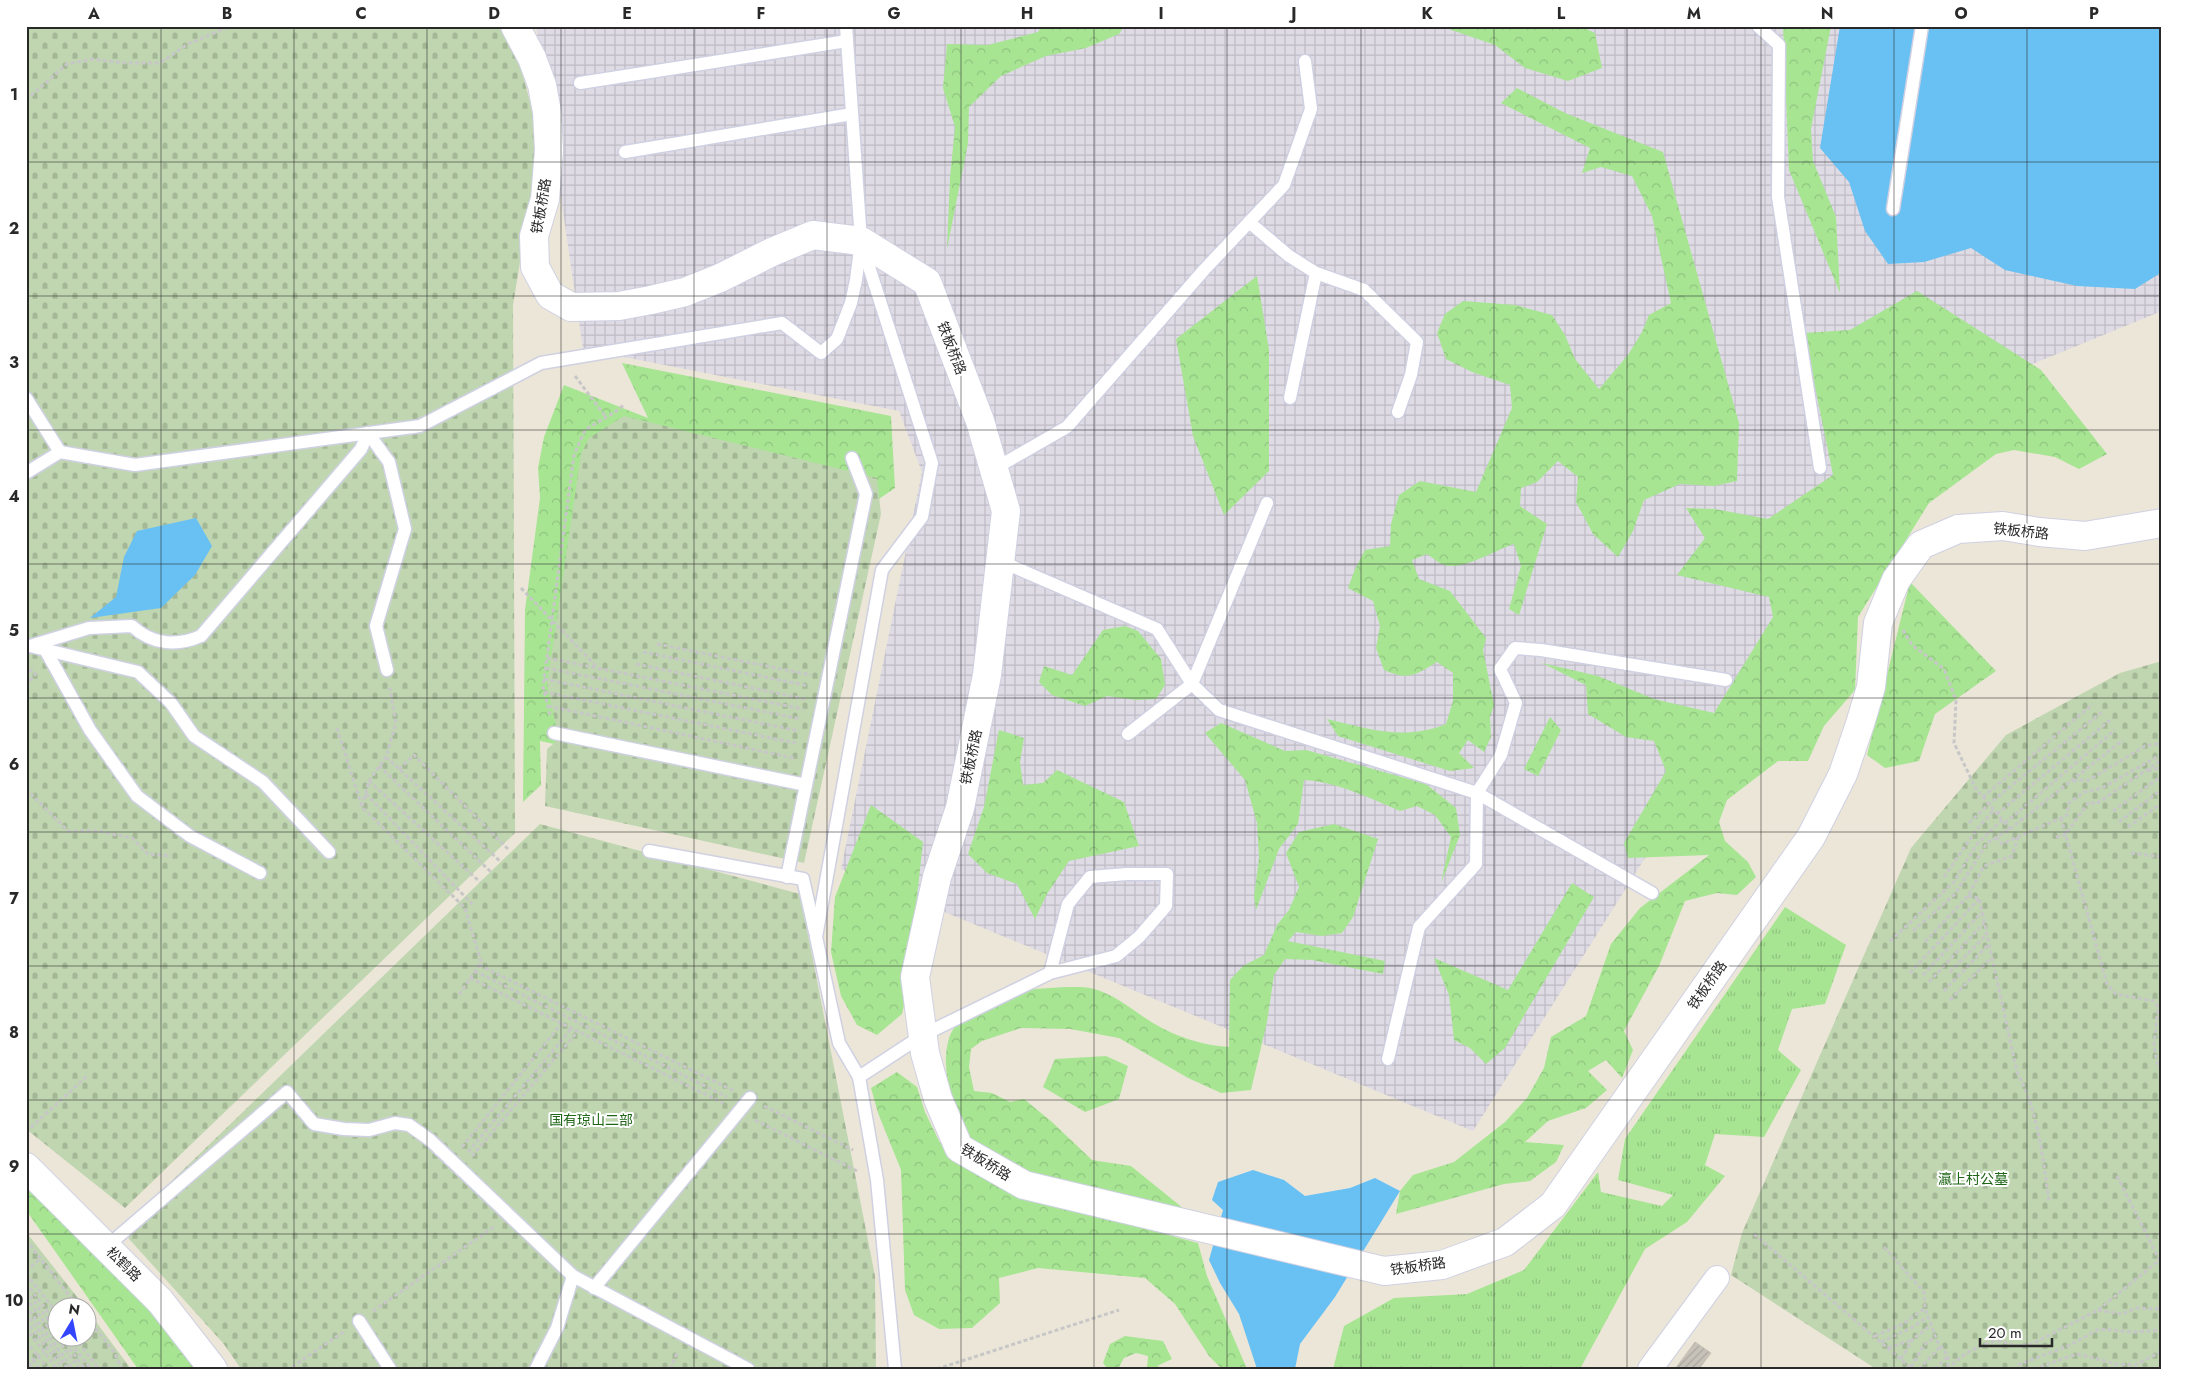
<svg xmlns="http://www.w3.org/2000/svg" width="2188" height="1395" viewBox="0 0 2188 1395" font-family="Jost,'Noto Sans SC',sans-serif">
	<defs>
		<pattern id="industrial-grid" width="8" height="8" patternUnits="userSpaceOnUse" patternTransform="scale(1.25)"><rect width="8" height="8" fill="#dedbe4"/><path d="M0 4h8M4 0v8" fill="none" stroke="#bebcc4"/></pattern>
		<pattern id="grass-tufts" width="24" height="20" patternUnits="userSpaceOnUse" patternTransform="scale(1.25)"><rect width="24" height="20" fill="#a7e593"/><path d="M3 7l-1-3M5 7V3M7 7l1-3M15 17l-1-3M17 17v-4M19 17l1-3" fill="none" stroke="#90c47f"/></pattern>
		<pattern id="forest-crowns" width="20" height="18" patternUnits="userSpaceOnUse" patternTransform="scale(1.25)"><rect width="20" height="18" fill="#a7e593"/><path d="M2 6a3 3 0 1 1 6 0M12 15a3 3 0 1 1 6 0" fill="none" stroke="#90c47f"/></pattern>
		<pattern id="cemetery-stones" width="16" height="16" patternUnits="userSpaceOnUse" patternTransform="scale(1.25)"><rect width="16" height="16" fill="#bfd6b0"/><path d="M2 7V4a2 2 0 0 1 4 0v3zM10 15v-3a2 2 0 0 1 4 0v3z" fill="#a4b897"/></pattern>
		<pattern id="building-hatch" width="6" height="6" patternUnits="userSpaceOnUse" patternTransform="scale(1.25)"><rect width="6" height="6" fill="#c7c2b9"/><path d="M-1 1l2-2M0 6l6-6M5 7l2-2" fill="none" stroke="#aba79f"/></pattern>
	</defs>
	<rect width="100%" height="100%" fill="#ece6d9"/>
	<polygon fill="url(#industrial-grid)" points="536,26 2162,26 2162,311 1930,406 1473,1131 841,869 922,472 899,411 583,349"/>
	<polygon fill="url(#grass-tufts)" points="1785,907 1846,945 1825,1004 1792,1009 1778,1050 1801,1070 1764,1137 1715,1134 1705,1165 1725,1176 1687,1222 1645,1249 1580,1369 1333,1369 1344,1326 1394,1298 1467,1294 1524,1270 1598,1172 1601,1192 1662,1206 1673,1195 1618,1180 1625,1139"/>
	<g fill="url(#forest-crowns)">
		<polygon points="1042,26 1124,26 1119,34 1086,48 1046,56 1001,76 969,107 968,143 947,249 950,177 955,127 943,88 947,44 988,45 1038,32"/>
		<polygon points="1440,26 1580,26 1595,33 1602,68 1568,81 1525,68 1495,45"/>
		<polygon points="1783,26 1831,26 1811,129 1813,161 1836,217 1840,293 1789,170"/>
		<path d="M1517,88L1565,113L1663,152L1739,423L1737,481L1714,486L1680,484L1644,500L1633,531L1618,557L1593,534L1576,502L1578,477L1558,461L1537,482L1521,488L1520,506L1547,524L1519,615L1509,609L1521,566L1514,544C1495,550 1463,571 1444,565C1438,563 1432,557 1427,554L1412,560L1419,579L1450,591L1486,638L1483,650L1494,705L1490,717L1491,737L1484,752L1468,740L1459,753L1474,768L1450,771L1338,736L1327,719C1369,729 1404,741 1446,724L1453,701V673L1437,662C1415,675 1409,681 1384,670L1376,648L1380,626L1373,601L1348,588L1355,569L1365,550L1390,546L1391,524L1399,495L1420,481L1476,492L1512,408L1510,385L1472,372L1446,359L1437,333L1445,314L1463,301L1515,305L1552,315L1565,335L1575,359L1599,389L1628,355L1642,332L1649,315L1671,303L1652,216L1632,176L1601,167L1582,173L1590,148L1501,103Z"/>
		<polygon points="1257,276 1269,350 1269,471 1224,515 1193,436 1176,339"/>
		<polygon points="1917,291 2041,370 2107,454 2079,469 2055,457 2014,450 1996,454 1929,503 1858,617 1855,690 1824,726 1808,761 1778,761 1727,800 1719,822 1725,841 1748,862 1756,877 1737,895 1717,893 1685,901 1659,966 1624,1031 1633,1050 1622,1078 1606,1060 1588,1071 1607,1090 1586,1108 1548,1121 1525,1142 1564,1145 1556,1162 1530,1181 1504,1184 1396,1214 1400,1191 1413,1175 1454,1162 1505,1122 1527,1098 1544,1068 1551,1037 1586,1016 1611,944 1640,908 1709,855 1628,858 1624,843 1666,771 1654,741 1626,737 1588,714 1586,685 1542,663 1598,676 1654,699 1714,713 1773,617 1769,597 1677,575 1705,538 1686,508 1715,509 1768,519 1833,475 1804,333 1850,330"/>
		<polygon points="622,363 891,416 895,488 851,518 795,795 540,741 541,785 523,802 525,610 540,498 538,468 544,437 564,385 648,418"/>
		<polygon points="1910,582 1996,671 1935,714 1919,761 1885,768 1867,755"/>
		<polygon points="1125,626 1138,631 1161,659 1165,685 1156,699 1136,700 1107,696 1085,706 1052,695 1039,682 1044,666 1072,675 1103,630"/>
		<polygon points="1550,717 1561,730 1538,776 1524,769"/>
		<path d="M1221,723L1285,751L1306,750L1426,784L1456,808L1460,835L1441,883L1451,837L1435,815L1417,806L1400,811C1370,798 1337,782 1304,780L1298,824L1279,849L1256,910L1254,896L1259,858L1257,823L1245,780L1205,733Z"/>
		<polygon points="999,730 1024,738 1020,762 1023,785 1043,783 1057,770 1124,802 1139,846 1069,861 1047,894 1035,919 1017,884 987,873 968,854 984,807"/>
		<polygon points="871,805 923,842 906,997 902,1014 877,1035 857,1025 841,996 831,952 835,897"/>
		<path d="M1334,824L1378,839L1353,917L1342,933L1322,936L1296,932L1288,941L1385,961L1383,974L1312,960L1285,959L1274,975L1267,1022L1251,1090L1221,1093L1188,1078L1119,1038L1070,1029L1021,1028L982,1041L971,1049L969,1067L974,1091L992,1093L1010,1102L1024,1099L1052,1122L1092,1160L1131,1166L1194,1217L1024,1170L967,1137C956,1107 940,1075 948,1042C952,1022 974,1006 992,997C1007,990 1073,985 1090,988C1114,993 1133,1011 1153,1023C1177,1037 1201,1045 1229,1047L1230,980L1243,966L1264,955L1277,925L1289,910L1299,887L1286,853L1299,832Z"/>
		<polygon points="1572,883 1594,897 1505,1048 1486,1064 1470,1048 1454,1040 1449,995 1434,958 1508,990"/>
		<polygon points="1106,1056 1128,1066 1119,1099 1085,1112 1043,1087 1055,1059"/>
		<polygon points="897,1072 917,1087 925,1112 940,1143 1011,1193 1198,1243 1207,1276 1247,1369 1222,1369 1209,1356 1175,1304 1145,1278 1038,1268 999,1278 1000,1303 972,1328 939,1329 914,1315 905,1290 901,1170 878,1113 871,1088"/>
		<polygon points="26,1184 150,1306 195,1369 138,1369 26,1210"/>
		<polygon points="1125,1336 1163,1341 1172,1359 1157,1366 1167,1369 1147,1369 1148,1356 1136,1353 1124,1358 1118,1369 1108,1369 1103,1363 1110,1344"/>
	</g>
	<g fill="url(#cemetery-stones)">
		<polygon points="26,26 510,26 540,140 513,305 515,833 125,1208 26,1129"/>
		<polygon points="624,416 877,478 881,514 804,863 545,806 547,749 559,739 547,685 581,454 589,438"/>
		<polygon points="2162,661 2162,1369 1876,1369 1731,1275 1742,1233 1911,848 2006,735 2120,673"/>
		<polygon points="540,824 800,894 875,1276 876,1369 241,1369 223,1343 121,1230"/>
		<polygon points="26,1232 85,1307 58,1308 58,1338 88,1338 88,1311 131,1369 26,1369"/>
	</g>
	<g fill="#68c0f3">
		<polygon points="1840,26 2162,26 2162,272 2135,289 2077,286 2005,270 1971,248 1924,262 1888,264 1865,231 1849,182 1820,148"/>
		<polygon points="196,518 212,546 195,575 161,608 90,618 116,597 124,557 137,531"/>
		<polygon points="1253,1170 1284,1180 1305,1196 1350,1188 1375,1178 1400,1191 1335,1297 1300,1344 1295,1369 1257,1369 1239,1314 1220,1283 1209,1260 1223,1210 1212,1200 1218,1182"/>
	</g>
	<polygon fill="url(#building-hatch)" stroke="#c7c2b3" points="1695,1342 1711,1353 1699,1369 1675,1369"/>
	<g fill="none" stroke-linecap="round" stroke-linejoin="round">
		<g stroke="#cfd1e2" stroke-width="15">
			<g id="lane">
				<polyline points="1758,26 1779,45 1778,197 1820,468"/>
				<polyline points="580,83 847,41"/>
				<polyline points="625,152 852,114"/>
				<polyline points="1893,209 1922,26"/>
				<polyline points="1249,222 1289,256 1316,273 1364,290 1417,342 1411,375 1398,412"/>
				<polyline points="862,245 932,463 922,517 882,570 816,937 839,1043 859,1077 877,1180 895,1369"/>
				<polyline points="26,398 60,452 135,465 420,426 541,363 782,323 821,353 837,339 851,303 856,280 861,241 846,26"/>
				<polyline points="1290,398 1316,273"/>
				<polyline points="368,433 389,462 405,529 376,626 387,670"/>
				<polyline points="994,469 1067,427 1204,270 1284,185 1311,109 1305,61"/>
				<polyline points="26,473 60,452"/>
				<polyline points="1000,561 1157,629 1192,684 1219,710 1477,793 1501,755 1516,703 1500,669 1515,648 1541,650 1726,680"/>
				<path d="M30,646L89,628L132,626C151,644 176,647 201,636L361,449L368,433"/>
				<polyline points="30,646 138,672 171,703 194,736 263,782 329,852"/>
				<polyline points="46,651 90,730 137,796 190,836 260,873"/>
				<polyline points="554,733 806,785 787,877"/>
				<polyline points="1128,734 1192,684 1267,503"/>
				<polyline points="806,785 866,494 852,458"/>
				<polyline points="649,851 803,879 815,932"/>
				<polyline points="1388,1059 1419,927 1476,864 1477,793 1652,893"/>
				<polyline points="859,1077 923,1035 1050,973 1068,904 1090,877 1127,874 1167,874 1166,906 1139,937 1116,956 1050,973"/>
				<polyline points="106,1247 287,1092 314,1124 344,1129 369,1130 395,1123 409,1125 430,1140 573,1276 557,1328 536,1369"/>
				<polyline points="573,1276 748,1369"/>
				<polyline points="594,1288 750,1098"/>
				<polyline points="359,1321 390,1369"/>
			</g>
		</g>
		<g stroke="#cfd1e2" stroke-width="26">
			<polyline id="street" points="1650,1369 1717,1278"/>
		</g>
		<g stroke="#cfd1e2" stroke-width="30">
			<g id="secondary">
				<polyline points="515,26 532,58 542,85 547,112 549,150 545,199 534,236 535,267 550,295 571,307 619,306 651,300 685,292 720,278 772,252 813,235 861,241 927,282 980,421 1006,511 987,675 960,808 937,877 915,977 925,1053 938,1099 959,1148 1024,1185 1384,1271 1442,1265 1505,1242 1553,1205 1811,837 1843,774 1860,724 1871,687 1878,623 1896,580 1921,545 1958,529 2003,526 2039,532 2085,536 2162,523"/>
				<polyline points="26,1167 160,1301 213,1369"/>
			</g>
		</g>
		<g stroke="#c7c7c7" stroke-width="3" stroke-dasharray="4 2.5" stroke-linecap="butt">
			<polyline points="26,100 67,64 92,59 126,63 160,63 188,44 231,26"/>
			<polyline points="575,376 606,417"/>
			<polyline points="521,588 597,667"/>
			<polyline points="1903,630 1912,645 1944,669 1956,700 1954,743 1976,789 2010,829"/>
			<polyline points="657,644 811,675"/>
			<polyline points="643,652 809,686"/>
			<polyline points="547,658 803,709"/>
			<polyline points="636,664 805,699"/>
			<polyline points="546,668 801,719"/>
			<polyline points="26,678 33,666"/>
			<polyline points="544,679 799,731"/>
			<polyline points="26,686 37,672"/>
			<polyline points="544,692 796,743"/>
			<polyline points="548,706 794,758"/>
			<polyline points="550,715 543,687 574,455 585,430 615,412 625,404"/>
			<polyline points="337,728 362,807 465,908 481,962 459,995"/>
			<polyline points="386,757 501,862"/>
			<polyline points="379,766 491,872"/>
			<polyline points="399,769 414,755 508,849"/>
			<polyline points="2148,771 2162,767"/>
			<polyline points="369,781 480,882"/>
			<polyline points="2073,781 2089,780 2145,746 2162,743"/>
			<polyline points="26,789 68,831 98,831 132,838 148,854 171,856"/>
			<polyline points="366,794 474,906"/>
			<polyline points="1983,797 2093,704"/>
			<polyline points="362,806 369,781 386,757 396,723 390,688"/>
			<polyline points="2113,811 2162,776"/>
			<polyline points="1997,814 2110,720"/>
			<polyline points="2061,818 2107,984 2116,994 2154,1001 2158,1007 2154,1046 2158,1067 2162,1068"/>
			<polyline points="2119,822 2162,789"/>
			<polyline points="1969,823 1989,804 2103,711"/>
			<polyline points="2005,823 2115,730"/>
			<polyline points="2128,827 2162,803"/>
			<polyline points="1996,837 2002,844 2061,818 2067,815 2069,803 2084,792 2102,788 2162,754"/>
			<polyline points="2056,837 2065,835 2089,802 2096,804 2160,761"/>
			<polyline points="2131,853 2162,857"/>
			<polyline points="1944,877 1977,829 1994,810"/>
			<path d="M1968,896L1979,898L2017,1072C2039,1114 2042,1154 2049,1201"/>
			<polyline points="1913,931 1955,894 1987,843 2010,829 2123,740"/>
			<polyline points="1890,941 1954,882 1976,845 2002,820"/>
			<polyline points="1925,942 1968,896 1984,866 2012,856 2018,837"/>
			<polyline points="479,965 734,1091"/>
			<polyline points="475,971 727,1097"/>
			<polyline points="1950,972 1986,935"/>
			<polyline points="1910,973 1979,899"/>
			<polyline points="1923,975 1982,912"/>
			<polyline points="470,978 723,1103"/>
			<polyline points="1929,982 1984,923"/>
			<polyline points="1944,991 1988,945"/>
			<polyline points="1950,1000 1991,958"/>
			<polyline points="764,1106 853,1150"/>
			<polyline points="755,1120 857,1171"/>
			<polyline points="26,1132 87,1076"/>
			<polyline points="462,1147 562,1023"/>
			<polyline points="468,1152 572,1028"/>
			<polyline points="472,1156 578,1031"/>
			<polyline points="2117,1176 2162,1265"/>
			<polyline points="1754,1234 1912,1369"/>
			<polyline points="26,1240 79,1308"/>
			<polyline points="1884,1247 1924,1292 1925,1308 1937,1341 1948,1356 1948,1366"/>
			<polyline points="26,1271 41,1258"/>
			<polyline points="26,1274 58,1314"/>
			<polyline points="26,1283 58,1325"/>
			<polyline points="26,1291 58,1332"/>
			<polyline points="26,1298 80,1369"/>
			<polyline points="26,1306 73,1369"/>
			<polyline points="2098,1310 2122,1314 2136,1308 2162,1309"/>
			<polyline points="373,1311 495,1226"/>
			<polyline points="26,1313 68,1369"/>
			<polyline points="88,1318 114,1352 122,1369"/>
			<polyline points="26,1321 63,1369"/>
			<polyline points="26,1328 57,1369"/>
			<polyline points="1875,1336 1903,1324 1925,1308"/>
			<polyline points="62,1338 85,1369"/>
			<polyline points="67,1338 91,1369"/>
			<polyline points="75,1338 99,1369"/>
			<polyline points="26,1341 48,1369"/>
			<polyline points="1881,1342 1911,1328 1928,1317"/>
			<polyline points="53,1345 64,1338"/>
			<polyline points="1888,1348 1912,1340"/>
			<polyline points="1901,1359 1912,1340 1931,1325"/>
			<polyline points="33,1360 40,1369"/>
			<polyline points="29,1363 34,1369"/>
			<polyline points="26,1364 44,1352"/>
			<polyline points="2018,1365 2070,1345 2099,1329 2133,1332 2162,1330"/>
			<polyline points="292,1367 345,1331"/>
			<polyline points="1911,1367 1924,1345 1936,1336"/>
			<polyline points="26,1368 27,1369"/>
			<polyline points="670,1369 678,1351"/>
			<polyline points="937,1369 1119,1310"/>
			<polyline points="1919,1369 1941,1346"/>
			<polyline points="1935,1369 1948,1356"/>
			<polyline points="1947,1369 1966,1353 1990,1342 2001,1341 2016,1346 2032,1344 2098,1310 2162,1258"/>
			<polyline points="2034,1369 2077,1354 2117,1364 2135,1365 2162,1351"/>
			<polyline points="2109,1369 2116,1365"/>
		</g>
		<use href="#lane" stroke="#fff" stroke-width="12"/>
		<use href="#street" stroke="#fff" stroke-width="24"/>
		<use href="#secondary" stroke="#fff" stroke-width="28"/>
	</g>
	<path fill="none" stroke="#292929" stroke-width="1" stroke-opacity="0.55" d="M161,26V1369M294,26V1369M427,26V1369M561,26V1369M694,26V1369M827,26V1369M961,26V1369M1094,26V1369M1227,26V1369M1361,26V1369M1494,26V1369M1627,26V1369M1761,26V1369M1894,26V1369M2027,26V1369M26,162H2162M26,296H2162M26,430H2162M26,564H2162M26,698H2162M26,832H2162M26,966H2162M26,1100H2162M26,1234H2162"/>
	<g text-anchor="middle" stroke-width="4" stroke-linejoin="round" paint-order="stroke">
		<g font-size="14" fill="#292929" stroke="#fff">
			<text transform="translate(541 206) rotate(-80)" y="5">铁板桥路</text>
			<text transform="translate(952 348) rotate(69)" y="5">铁板桥路</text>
			<text transform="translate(2021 531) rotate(6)" y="5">铁板桥路</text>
			<text transform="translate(971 757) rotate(-78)" y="5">铁板桥路</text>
			<text transform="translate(1707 985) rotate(-55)" y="5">铁板桥路</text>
			<text transform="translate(986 1162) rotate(32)" y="5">铁板桥路</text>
			<text transform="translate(124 1264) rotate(45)" y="5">松鹤路</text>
			<text transform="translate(1418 1266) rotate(-8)" y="5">铁板桥路</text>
		</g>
		<g font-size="14" fill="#1f6717" stroke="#fff">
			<text x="591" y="1125">国有琼山二部</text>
			<text x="1973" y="1184">瀛上村公墓</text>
		</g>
	</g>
	<rect width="2188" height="1395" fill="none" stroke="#ffffff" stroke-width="55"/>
	<g transform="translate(72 1322) rotate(10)"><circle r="24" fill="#ffffff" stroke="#a9a9a9"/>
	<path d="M0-4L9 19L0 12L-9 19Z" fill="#3345ff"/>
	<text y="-8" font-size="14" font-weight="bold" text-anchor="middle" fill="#292929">N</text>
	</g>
	<path d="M1980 1338v8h72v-8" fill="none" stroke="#292929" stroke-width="2.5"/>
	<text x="1988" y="1338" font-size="15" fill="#292929" stroke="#ffffff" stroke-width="4" paint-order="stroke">20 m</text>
	<rect x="28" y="28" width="2132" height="1340" fill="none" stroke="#292929" stroke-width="2"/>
	<g font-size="16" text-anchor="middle" font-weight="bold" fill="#292929">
		<text x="94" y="19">A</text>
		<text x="227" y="19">B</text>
		<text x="361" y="19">C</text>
		<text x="494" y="19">D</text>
		<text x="627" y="19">E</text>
		<text x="761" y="19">F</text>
		<text x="894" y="19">G</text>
		<text x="1027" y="19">H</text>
		<text x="1161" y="19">I</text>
		<text x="1294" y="19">J</text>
		<text x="1427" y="19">K</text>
		<text x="1561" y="19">L</text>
		<text x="1694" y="19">M</text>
		<text x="1827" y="19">N</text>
		<text x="1961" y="19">O</text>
		<text x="2094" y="19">P</text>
		<text x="14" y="100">1</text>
		<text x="14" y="234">2</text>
		<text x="14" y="368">3</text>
		<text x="14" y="502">4</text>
		<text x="14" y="636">5</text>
		<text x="14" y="770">6</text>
		<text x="14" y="904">7</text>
		<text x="14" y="1038">8</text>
		<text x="14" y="1172">9</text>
		<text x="14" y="1306">10</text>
	</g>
</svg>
